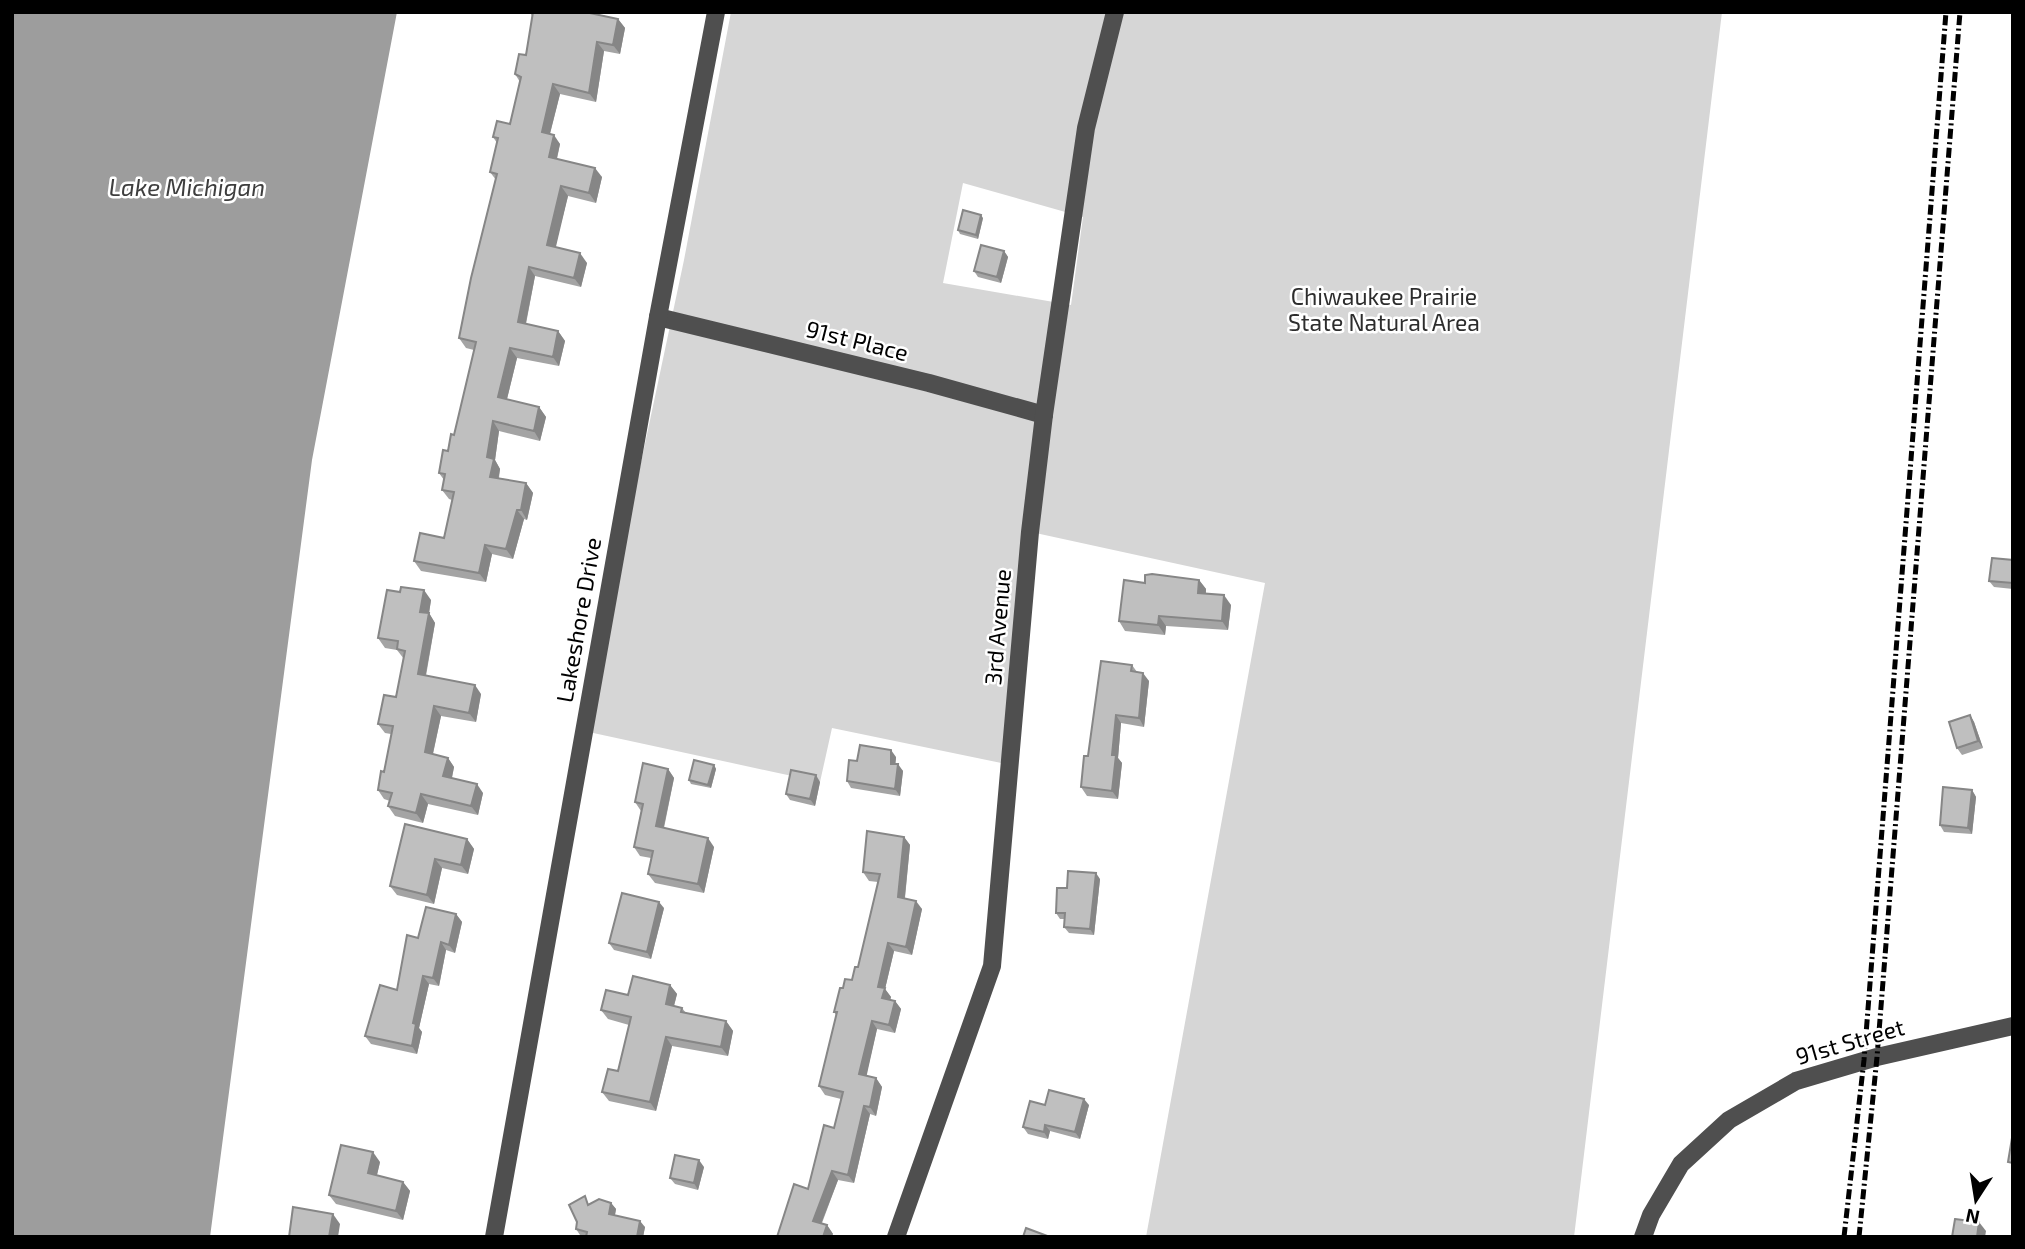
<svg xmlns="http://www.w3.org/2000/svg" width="2025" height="1249" viewBox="0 0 2025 1249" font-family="'Exo 2',sans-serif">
	<rect width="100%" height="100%" fill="#fff"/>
	<path fill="#d6d6d6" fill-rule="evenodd" d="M731,12H1722L1574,1237H1146L1265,583L1031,532L1011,765L832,728L820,782L584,731L684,260ZM963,183L1083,217L1071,305L943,283Z"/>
	<polygon fill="#9d9d9d" points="12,12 397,12 312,460 210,1237 12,1237"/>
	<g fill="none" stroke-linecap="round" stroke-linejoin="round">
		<g stroke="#4f4f4f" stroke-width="18">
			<polyline points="658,317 929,383 1044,415"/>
			<polyline points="494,1237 658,317 716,12"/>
			<polyline points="896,1237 992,966 1030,532 1044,415 1086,128 1115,12"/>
			<polyline points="1643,1237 1651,1215 1681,1164 1729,1120 1796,1081 1877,1057 2013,1026"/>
		</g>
		<g stroke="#000" stroke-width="5" stroke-dasharray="10 3.5 2 3.5" stroke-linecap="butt">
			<polyline points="1844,1237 1864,1060 1946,12"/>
			<polyline points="1859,1237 1877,1057 1960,12"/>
		</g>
	</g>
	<g fill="#a4a4a4">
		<polygon points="530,12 589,12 618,19 625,28 620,54 604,51 596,102 560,94 550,134 560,144 557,159 602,177 596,203 568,196 555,247 587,263 581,287 535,276 526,324 558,331 565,341 559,366 517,358 507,399 539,407 546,417 540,441 499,431 495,460 500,469 499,478 526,483 533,493 527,520 524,519 513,559 492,554 486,582 421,571 414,561 444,538 452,500 449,499 442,490 444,480 439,473 454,435 474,350 466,348 459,338 496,180 490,172 497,143 493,137 510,124 520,82 515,74 526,55 532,16"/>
		<polygon points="983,218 978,239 960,234 958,230"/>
		<polygon points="1004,251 1008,257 1001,283 978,277 974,271"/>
		<polygon points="2013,560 2013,589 1994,587 1989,581"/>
		<polygon points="1199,580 1206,589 1206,594 1231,605 1228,630 1166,626 1165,635 1125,631 1119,621 1145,583"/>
		<polygon points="400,592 431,600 429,613 435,623 426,676 481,694 476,722 441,716 433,754 448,758 454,767 452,778 483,793 478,815 428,804 423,823 395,816 388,806 390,801 384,799 378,790 384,772 391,734 385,733 378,724 396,697 404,659 397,650 385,648 378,638"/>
		<polygon points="1132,665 1137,672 1149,681 1144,727 1121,723 1118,758 1122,763 1118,799 1087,796 1081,787 1088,756"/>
		<polygon points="1970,715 1974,722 1983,748 1962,755 1957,748"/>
		<polygon points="896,757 895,764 903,771 900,796 851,788 847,781 857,761"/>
		<polygon points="714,765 716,769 711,788 691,784 689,780"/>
		<polygon points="668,769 674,778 664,828 714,847 704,893 655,883 648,874 651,858 640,856 634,847 641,811 635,802"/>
		<polygon points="820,782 815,806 790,800 786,794"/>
		<polygon points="1972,790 1976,797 1972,834 1944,832 1940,825"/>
		<polygon points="904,837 910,845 905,898 922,909 912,955 894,951 885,989 891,997 890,1000 895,1001 901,1009 895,1033 877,1029 866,1076 876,1078 882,1087 876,1116 870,1114 854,1183 838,1180 822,1223 827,1225 833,1234 777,1237 808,1189 834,1128 841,1099 825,1095 819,1086 836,1015 834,1012 843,988 852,980 858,967 878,882 869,881 863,872"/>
		<polygon points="467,839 474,849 468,874 442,868 434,904 397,895 390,886"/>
		<polygon points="1100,879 1094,935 1069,933 1064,927 1065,919 1060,919 1056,913 1067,888"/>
		<polygon points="664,908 651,959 614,950 609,943"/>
		<polygon points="456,914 462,922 455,953 446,950 439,986 429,984 419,1028 422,1032 417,1054 371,1044 365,1036 397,990 418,938"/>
		<polygon points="670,985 677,994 674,1006 682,1008 686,1013 726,1021 733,1031 728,1056 672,1046 656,1111 609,1101 602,1092 618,1071 629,1025 608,1019 601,1010 628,995"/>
		<polygon points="1045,1105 1089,1105 1080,1139 1050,1131 1048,1139 1028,1134 1023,1127"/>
		<polygon points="380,1162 377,1175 403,1182 410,1191 403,1220 336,1204 329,1195"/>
		<polygon points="704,1167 698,1190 675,1184 670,1178"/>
		<polygon points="611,1203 616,1209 615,1215 645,1227 643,1237 585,1237 580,1235 576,1229 590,1204"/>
	</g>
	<g fill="#868686">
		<polygon points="618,19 625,28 620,54 613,45"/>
		<polygon points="597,42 604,51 596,102 589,93"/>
		<polygon points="553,84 560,94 548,141 542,132"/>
		<polygon points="554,135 560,144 555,166 549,157"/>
		<polygon points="595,168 602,177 596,203 589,193"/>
		<polygon points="561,186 568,196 554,255 547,245"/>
		<polygon points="981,215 983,218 978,239 976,235"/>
		<polygon points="1004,251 1008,257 1001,283 997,277"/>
		<polygon points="580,253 587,263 581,287 574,278"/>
		<polygon points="529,267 535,276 524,332 518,322"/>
		<polygon points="558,331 565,341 559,366 553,357"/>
		<polygon points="510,348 517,358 505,407 498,397"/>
		<polygon points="539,407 546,417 540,441 534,431"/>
		<polygon points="493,421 499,431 495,460 500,469 497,486 490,477 487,457"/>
		<polygon points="526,483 533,493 527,520 521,510"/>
		<polygon points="517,510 524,519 513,559 506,549"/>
		<polygon points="485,545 492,554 486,582 479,573"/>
		<polygon points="1199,580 1206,589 1205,602 1198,593"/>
		<polygon points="424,590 431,600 429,613 435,623 424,684 418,674 420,612"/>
		<polygon points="1224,595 1231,605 1228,630 1222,621"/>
		<polygon points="1159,616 1166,626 1165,635 1158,625"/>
		<polygon points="1143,673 1149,681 1144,727 1139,718"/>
		<polygon points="475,685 481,694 476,722 469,713"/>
		<polygon points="434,706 441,716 431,762 425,752"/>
		<polygon points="1116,715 1121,723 1118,758 1122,763 1118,799 1112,791 1112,755"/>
		<polygon points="1970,715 1974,722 1983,748 1978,741"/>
		<polygon points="891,750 896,757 895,771 891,764"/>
		<polygon points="448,758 454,767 450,786 443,776"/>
		<polygon points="898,764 903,771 900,796 895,789"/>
		<polygon points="714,765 716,769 711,788 708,785"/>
		<polygon points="668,769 674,778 662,835 656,826"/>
		<polygon points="816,775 820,782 815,806 810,799"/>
		<polygon points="477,784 483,793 478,815 471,806"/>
		<polygon points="1972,790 1976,797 1972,834 1968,828"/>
		<polygon points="421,794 428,804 423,823 416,813"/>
		<polygon points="904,837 910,845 904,905 898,897"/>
		<polygon points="708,838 714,847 704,893 698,884"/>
		<polygon points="467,839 474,849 468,874 461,865"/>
		<polygon points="435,859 442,868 434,904 427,895"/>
		<polygon points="1096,873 1100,879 1094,935 1090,929"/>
		<polygon points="916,901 922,909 912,955 906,947"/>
		<polygon points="659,902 664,908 651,959 647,952"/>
		<polygon points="456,914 462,922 455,953 449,945"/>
		<polygon points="441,942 446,950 439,986 433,978"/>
		<polygon points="888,943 894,951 885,989 891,997 888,1006 882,998 878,987"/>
		<polygon points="423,976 429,984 419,1028 422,1032 417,1054 412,1046 413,1023"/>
		<polygon points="670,985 677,994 672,1013 666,1004"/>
		<polygon points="895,1001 901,1009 895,1033 889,1025"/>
		<polygon points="726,1021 733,1031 728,1056 721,1047"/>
		<polygon points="872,1021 877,1029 865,1083 859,1074"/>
		<polygon points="666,1037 672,1046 656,1111 650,1102"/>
		<polygon points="876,1078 882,1087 876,1116 870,1107"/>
		<polygon points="1084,1099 1089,1105 1080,1139 1075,1132"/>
		<polygon points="864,1106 870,1114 854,1183 848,1175"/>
		<polygon points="1045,1125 1050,1131 1048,1139 1044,1132"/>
		<polygon points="373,1152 380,1162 375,1183 368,1173"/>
		<polygon points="699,1160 704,1167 698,1190 694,1183"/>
		<polygon points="832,1171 838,1180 819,1229 813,1221"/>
		<polygon points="403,1182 410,1191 403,1220 396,1211"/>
		<polygon points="611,1203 616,1209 614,1220 609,1214"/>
		<polygon points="333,1214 340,1224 338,1237 329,1237"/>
		<polygon points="640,1221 645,1227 643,1237 637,1237"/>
		<polygon points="1979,1222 1986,1231 1985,1237 1977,1237"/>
		<polygon points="827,1225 833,1234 832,1237 823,1237"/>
	</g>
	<g fill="#bfbfbf" stroke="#868686" stroke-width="2">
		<polygon points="533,12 585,12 618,19 613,45 597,42 589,93 553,84 542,132 554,135 549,157 595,168 589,193 561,186 547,245 580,253 574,278 529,267 518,322 558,331 553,357 510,348 498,397 539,407 534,431 493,421 487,457 494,459 490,477 526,483 521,510 517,510 506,549 485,545 479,573 414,561 420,533 444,538 454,492 442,490 445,474 439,473 443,450 448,451 451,434 454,435 476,342 459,338 471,278 497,174 490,172 498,138 493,137 497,121 510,124 521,77 515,74 519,54 526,55"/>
		<polygon points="963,210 981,215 976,235 958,230"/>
		<polygon points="981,245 1004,251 997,277 974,271"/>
		<polygon points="1992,558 2013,560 2013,583 1989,581"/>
		<polygon points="1152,574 1199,580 1198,593 1224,595 1222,621 1159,616 1158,625 1119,621 1124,580 1145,583 1145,575"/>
		<polygon points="401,587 424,590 420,612 429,613 418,674 475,685 469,713 434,706 425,752 448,758 443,776 477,784 471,806 421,794 416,813 388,806 392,793 378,790 381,771 384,772 393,726 378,724 384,695 396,697 405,651 397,649 398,641 378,638 387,590 400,592"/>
		<polygon points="1101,661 1132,665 1131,671 1143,673 1139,718 1116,715 1112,755 1116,755 1112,791 1081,787 1084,756 1088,756"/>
		<polygon points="1970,715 1978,741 1957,748 1949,722"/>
		<polygon points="860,745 891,750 891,764 898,764 895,789 847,781 849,760 857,761"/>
		<polygon points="694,760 714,765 708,785 689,780"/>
		<polygon points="643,763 668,769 656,826 708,838 698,884 648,874 653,851 634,847 643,804 635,802"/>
		<polygon points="791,770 816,775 810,799 786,794"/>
		<polygon points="1943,787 1972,790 1968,828 1940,825"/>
		<polygon points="405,824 467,839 461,865 435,859 427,895 390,886"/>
		<polygon points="867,831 904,837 898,897 916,901 906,947 888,943 878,987 885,988 882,998 895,1001 889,1025 872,1021 859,1074 876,1078 870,1107 864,1106 848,1175 832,1171 813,1221 827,1225 823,1237 777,1237 794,1184 808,1189 824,1125 834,1128 843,1092 819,1086 837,1012 834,1012 840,988 843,988 845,979 852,980 855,967 858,967 880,874 863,872"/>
		<polygon points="1068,871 1096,873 1090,929 1064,927 1065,913 1056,913 1057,888 1067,888"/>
		<polygon points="622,893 659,902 647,952 609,943"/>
		<polygon points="426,907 456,914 449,945 441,942 433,978 423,976 413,1023 416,1024 412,1046 365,1036 380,985 397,990 407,935 418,938"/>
		<polygon points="633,976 670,985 666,1004 682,1008 681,1012 726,1021 721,1047 666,1037 650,1102 602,1092 608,1069 618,1071 631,1017 601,1010 606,990 628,995"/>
		<polygon points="1049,1090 1084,1099 1075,1132 1045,1125 1044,1132 1023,1127 1030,1101 1045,1105"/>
		<polygon points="2013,1132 2013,1163 2008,1162"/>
		<polygon points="341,1145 373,1152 368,1173 403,1182 396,1211 329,1195"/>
		<polygon points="675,1155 699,1160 694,1183 670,1178"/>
		<polygon points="585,1196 588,1205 599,1199 611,1203 609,1214 640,1221 637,1237 586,1237 587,1232 576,1229 577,1222 569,1205"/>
		<polygon points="293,1207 333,1214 329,1237 289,1237"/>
		<polygon points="1955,1219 1979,1222 1977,1237 1952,1237"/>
		<polygon points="1026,1228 1050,1237 1023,1237"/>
	</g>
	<g text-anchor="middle" stroke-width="5" stroke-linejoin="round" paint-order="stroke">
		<g font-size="23" fill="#2d2d2d" stroke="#fff">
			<text x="1384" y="305">Chiwaukee Prairie<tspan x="1384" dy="26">State Natural Area</tspan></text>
		</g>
		<g font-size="23" fill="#000" stroke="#fff">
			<text transform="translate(857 341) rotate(14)" y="8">91st Place</text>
			<text transform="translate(579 620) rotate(-80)" y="8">Lakeshore Drive</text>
			<text transform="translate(998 627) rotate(-85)" y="8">3rd Avenue</text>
			<text transform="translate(1850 1042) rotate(-16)" y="8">91st Street</text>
		</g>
		<g font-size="24" font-style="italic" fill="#3e3e3e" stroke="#fff">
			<text x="187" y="196">Lake Michigan</text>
		</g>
	</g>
	<rect width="2025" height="1249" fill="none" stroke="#000000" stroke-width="28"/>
	<g transform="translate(1976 1200) rotate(192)" stroke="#ffffff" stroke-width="5" paint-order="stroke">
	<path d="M0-5L12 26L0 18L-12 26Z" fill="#000000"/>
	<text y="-10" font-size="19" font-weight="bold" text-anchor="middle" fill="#000000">N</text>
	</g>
</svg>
